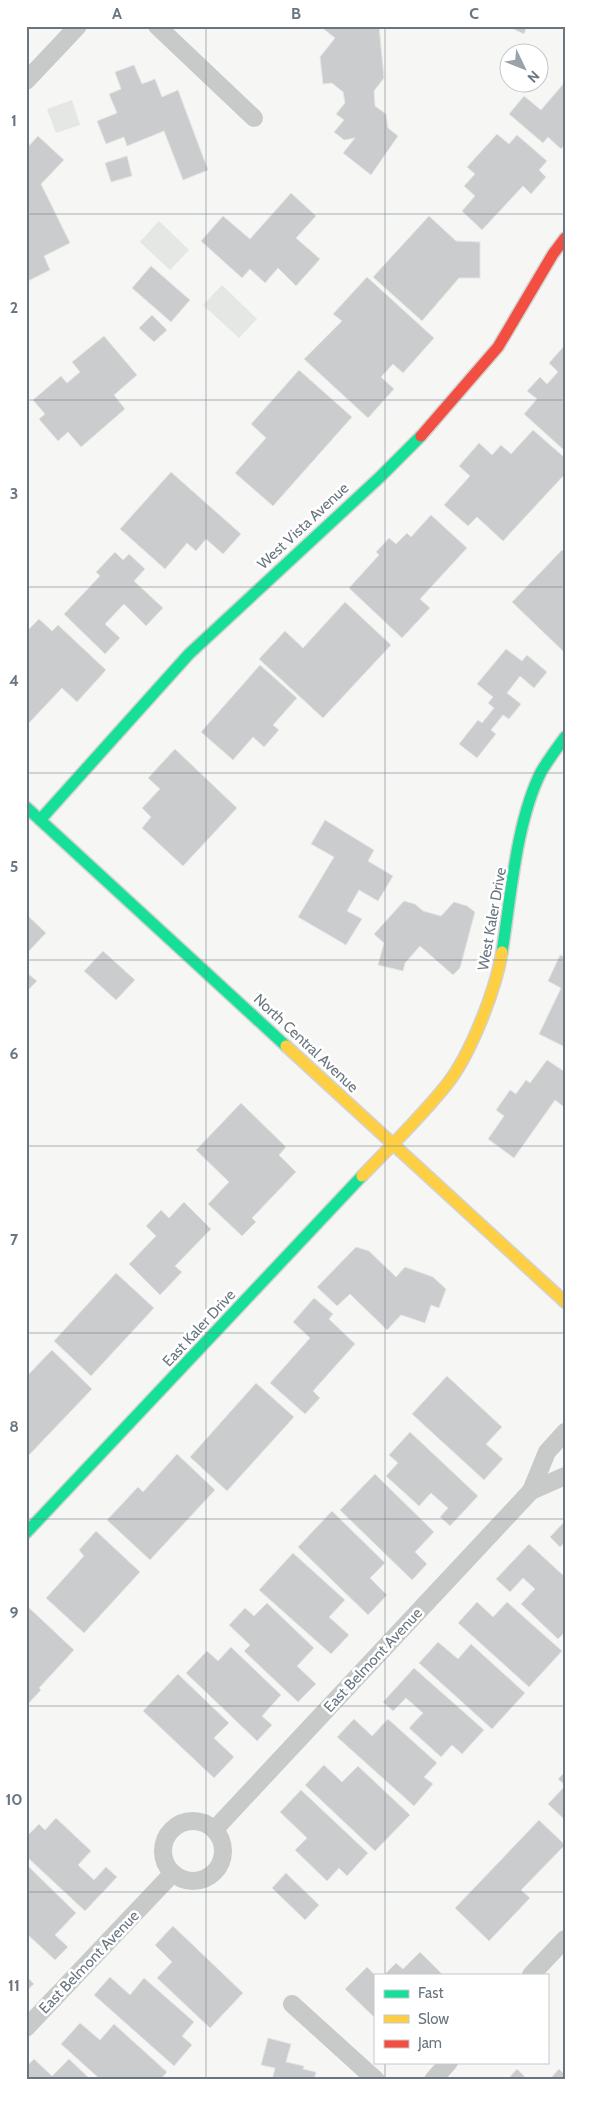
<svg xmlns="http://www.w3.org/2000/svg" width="591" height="2106" viewBox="0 0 591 2106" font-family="Cabin,sans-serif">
	<rect width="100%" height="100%" fill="#f6f6f5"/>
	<g fill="#e4e7e3">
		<polygon points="72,100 80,125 56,133 47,109"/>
		<polygon points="159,221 189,250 170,270 140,242"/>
		<polygon points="222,285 257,319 239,338 203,305"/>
	</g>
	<g fill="#cbcccd" stroke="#e5e5e4">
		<polygon points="320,26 379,26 384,78 374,91 375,106 386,114 388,128 398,136 371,175 343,153 355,138 344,140 334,132 344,120 336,114 345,103 343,92 332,83 323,84 320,57 335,38"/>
		<polygon points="507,26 527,26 524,34"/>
		<polygon points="134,65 142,84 155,79 162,97 178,90 208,170 183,180 164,131 127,146 124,137 106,144 97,121 117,113 109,94 121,89 115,72"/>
		<polygon points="565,82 565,144 561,149 548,137 543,143 509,114 524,96 541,110"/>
		<polygon points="497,134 509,144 517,135 547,161 539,170 546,177 531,194 523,186 482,230 462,211 475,196 464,186 475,174 467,167"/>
		<polygon points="38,136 64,160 41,184 70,243 44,256 50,270 28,281 26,279 26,149"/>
		<polygon points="127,156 132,176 111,182 105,163"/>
		<polygon points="291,193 316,216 296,238 320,259 296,286 278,268 265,283 250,269 242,278 201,241 223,216 250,239"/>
		<polygon points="429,216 456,241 480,242 480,278 459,278 422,321 373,277"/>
		<polygon points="151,266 190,300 171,322 132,288"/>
		<polygon points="367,277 434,338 403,373 393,364 381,377 394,389 368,418 304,359 342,321 333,314"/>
		<polygon points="152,315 167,330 154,342 139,328"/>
		<polygon points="104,336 137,375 114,395 125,409 81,447 68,432 58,441 39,419 45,414 33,400 61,376 67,383 80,372 72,362"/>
		<polygon points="565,345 565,451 524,414 537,399 527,391 540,377 547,384 558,372 549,363"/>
		<polygon points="299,370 352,417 273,506 235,473 266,438 251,424"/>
		<polygon points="533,430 565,458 565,474 503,541 477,517 468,526 444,505 470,476 459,466 479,443 492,455 501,445 511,454"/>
		<polygon points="171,472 241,534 223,554 206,539 196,551 187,543 165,569 120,529"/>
		<polygon points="431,515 467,548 420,599 430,608 402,638 349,588 379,555 376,552 389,538 396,544 407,533 411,537"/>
		<polygon points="562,550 565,552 565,653 512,602"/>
		<polygon points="115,552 123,560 129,554 145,569 134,581 163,608 146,626 124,604 105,624 120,638 105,654 64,614 100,576 96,572"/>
		<polygon points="345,602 391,645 323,718 259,659 285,631 303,648"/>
		<polygon points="39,619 52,631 58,625 106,670 77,702 62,688 28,724 26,722 26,632"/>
		<polygon points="506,649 522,661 527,655 547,672 534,688 520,676 507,693 521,704 509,719 503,715 491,730 496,734 477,758 459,744 478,720 482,723 494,708 488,703 493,697 477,684"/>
		<polygon points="260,665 297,698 273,725 279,730 264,747 253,737 233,760 201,732"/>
		<polygon points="175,749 237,808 183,866 142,828 151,817 142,808 160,789 148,778"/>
		<polygon points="325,820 374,850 368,861 393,876 378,901 359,890 347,911 362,919 346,945 298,917 334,857 311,844"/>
		<polygon points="404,901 415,904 423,911 441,916 454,902 467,906 475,912 460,968 453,975 420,946 405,963 403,971 378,965 384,943 374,934"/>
		<polygon points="26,914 46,933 26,954"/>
		<polygon points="103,951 135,980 116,1000 84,971"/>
		<polygon points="560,955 565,957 565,1047 539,1034 561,988 548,981"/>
		<polygon points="26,972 37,981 26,992"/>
		<polygon points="547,1060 565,1072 565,1105 564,1107 555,1100 514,1158 488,1139 504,1116 496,1110 510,1090 516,1094 526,1080 530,1083"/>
		<polygon points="241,1103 286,1147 279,1155 296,1172 252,1218 256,1222 242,1236 208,1204 229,1182 196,1150"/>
		<polygon points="184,1202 211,1229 175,1266 182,1272 160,1295 129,1264 156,1236 146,1226 161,1210 169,1218"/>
		<polygon points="356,1247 369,1251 396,1277 405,1267 433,1277 446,1289 439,1308 431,1305 425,1323 401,1315 387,1330 350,1294 337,1306 317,1287"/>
		<polygon points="116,1273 154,1308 91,1376 54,1341"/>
		<polygon points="314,1298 333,1314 329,1319 355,1344 313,1391 320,1398 305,1414 270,1383 310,1338 293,1322"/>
		<polygon points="52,1350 92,1389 29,1455 26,1452 26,1377"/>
		<polygon points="447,1376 502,1427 486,1444 503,1459 484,1480 412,1414"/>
		<polygon points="256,1383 294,1417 227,1491 190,1457"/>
		<polygon points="410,1432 478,1496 450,1526 440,1517 448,1508 431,1493 419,1506 386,1476 398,1463 389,1455"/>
		<polygon points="177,1454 215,1490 150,1560 107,1520 138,1487 143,1492"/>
		<polygon points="375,1474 434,1532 415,1552 427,1564 412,1580 340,1510"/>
		<polygon points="332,1511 385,1563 370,1578 387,1595 368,1615 298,1547"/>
		<polygon points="565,1521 565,1542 560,1547 550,1537"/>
		<polygon points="96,1531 140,1572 84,1633 46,1598 84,1556 79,1550"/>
		<polygon points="529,1544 565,1577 565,1632 558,1639 521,1604 535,1589 523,1578 510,1592 496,1579"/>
		<polygon points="293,1553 345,1600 329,1617 349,1635 331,1654 259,1590"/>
		<polygon points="477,1602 493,1617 507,1602 562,1651 529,1687 458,1623"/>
		<polygon points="267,1603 314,1648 297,1666 316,1684 298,1702 244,1651 250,1645 229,1625 245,1608 254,1616"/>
		<polygon points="26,1605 74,1650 39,1688 41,1690 26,1706"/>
		<polygon points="438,1642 458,1659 471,1644 525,1693 492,1729 419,1663"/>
		<polygon points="231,1647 281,1695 262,1716 272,1725 257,1741 186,1673 207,1651 218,1661"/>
		<polygon points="414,1668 484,1730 462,1754 452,1745 441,1757 409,1728 423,1713 406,1698 393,1711 383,1702"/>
		<polygon points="178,1674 229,1723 214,1738 234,1757 214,1778 143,1711"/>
		<polygon points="354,1719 372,1736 388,1719 437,1763 424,1777 433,1784 414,1806 337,1737"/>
		<polygon points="324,1765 342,1782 358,1766 410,1815 375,1851 305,1785"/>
		<polygon points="565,1772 565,1785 558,1779"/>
		<polygon points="565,1786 565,1820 548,1804"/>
		<polygon points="301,1790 368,1853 347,1876 339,1868 327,1881 295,1850 307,1838 280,1812"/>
		<polygon points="56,1818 91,1851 78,1865 94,1880 106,1867 117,1877 85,1911 26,1856 26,1837 39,1824 45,1830"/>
		<polygon points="539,1820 565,1845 521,1890 530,1898 489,1941 455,1908"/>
		<polygon points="28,1866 76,1913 55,1935 68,1947 55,1960 26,1933 26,1868"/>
		<polygon points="286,1873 319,1905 305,1920 272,1888"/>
		<polygon points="173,1926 243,1993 210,2028 157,1978 172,1962 155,1945"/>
		<polygon points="420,1952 443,1975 384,1975 396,1963 403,1969"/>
		<polygon points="367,1967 375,1975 375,2018 345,1989"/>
		<polygon points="26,1976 34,1984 26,1991"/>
		<polygon points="110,1977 130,1995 144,1978 194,2022 182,2036 192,2045 174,2066 94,1995"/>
		<polygon points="80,2023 100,2040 114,2024 167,2072 160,2080 101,2080 61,2044"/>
		<polygon points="268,2038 291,2044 286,2062 304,2066 303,2069 316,2072 314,2080 272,2080 275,2068 261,2065"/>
		<polygon points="34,2059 52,2076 69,2059 91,2080 26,2080 26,2067"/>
		<polygon points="517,2069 528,2080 507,2080"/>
		<polygon points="559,2069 565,2075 565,2080 549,2080"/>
	</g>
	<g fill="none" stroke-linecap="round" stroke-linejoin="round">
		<g stroke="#d2d2d2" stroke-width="14">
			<g id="fast">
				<polyline points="26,807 286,1046"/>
				<polyline points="40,820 189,654 380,477 421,436"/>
				<path d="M502,952C511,896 516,822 541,772C548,760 557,748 565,737"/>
				<polyline points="26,1533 362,1176"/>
			</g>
		</g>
		<g stroke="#d2d2d2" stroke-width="14">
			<g id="slow">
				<polyline points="286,1046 565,1302"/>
				<path d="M362,1176C391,1146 422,1116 448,1083C471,1053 496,989 502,952"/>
			</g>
		</g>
		<g stroke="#d2d2d2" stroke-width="14">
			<polyline id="jam" points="421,436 498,347 553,254 565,238"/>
		</g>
		<g stroke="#c8caca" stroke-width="18">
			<polyline points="157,26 254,118"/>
			<polyline points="26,81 78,26"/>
			<polyline points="531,1491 565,1476"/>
			<circle cx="193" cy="1851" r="30"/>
			<polyline points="215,1829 531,1491 547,1452 565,1432"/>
			<polyline points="531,1975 565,1939"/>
			<polyline points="292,2004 376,2080"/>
			<polyline points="26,2028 173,1873"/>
			<polyline points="433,2080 449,2062"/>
		</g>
		<use href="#fast" stroke="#16e098" stroke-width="11"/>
		<use href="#slow" stroke="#ffcf43" stroke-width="11"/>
		<use href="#jam" stroke="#f24e42" stroke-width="11"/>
	</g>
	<path fill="none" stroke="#697681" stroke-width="1" stroke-opacity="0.55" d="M206,26V2080M385,26V1975M26,214H565M26,400H565M26,587H565M26,773H565M26,960H565M26,1146H565M26,1333H565M26,1519H565M26,1706H565M26,1892H565M385,2062V2080"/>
	<g text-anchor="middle" stroke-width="5" stroke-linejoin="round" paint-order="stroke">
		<g font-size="15" fill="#697681" stroke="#fff">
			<text transform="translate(303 526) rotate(-43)" y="5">West Vista Avenue</text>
			<text transform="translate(492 919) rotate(-80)" y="5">West Kaler Drive</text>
			<text transform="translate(306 1043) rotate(43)" y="5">North Central Avenue</text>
			<text transform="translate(199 1328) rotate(-47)" y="5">East Kaler Drive</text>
			<text transform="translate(373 1660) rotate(-47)" y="5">East Belmont Avenue</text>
			<text transform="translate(89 1962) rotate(-46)" y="5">East Belmont Avenue</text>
		</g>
	</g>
	<rect width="591" height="2106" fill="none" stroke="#ffffff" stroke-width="55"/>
	<rect x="374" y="1974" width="175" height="90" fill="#ffffff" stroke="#c3c8cd"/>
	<rect x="384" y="1990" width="25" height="8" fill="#16e098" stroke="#c3c8cd"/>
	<text x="418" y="1998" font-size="15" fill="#697681">Fast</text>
	<rect x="384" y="2015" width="25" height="8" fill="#ffcf43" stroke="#c3c8cd"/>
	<text x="418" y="2024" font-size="15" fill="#697681">Slow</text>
	<rect x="384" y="2040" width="25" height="8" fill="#f24e42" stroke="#c3c8cd"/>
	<text x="418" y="2048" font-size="15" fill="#697681">Jam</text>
	<g transform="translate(524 68) rotate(133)"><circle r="24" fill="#ffffff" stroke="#c3c8cd"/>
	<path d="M0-4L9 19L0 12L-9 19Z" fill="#9aa3aa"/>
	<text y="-8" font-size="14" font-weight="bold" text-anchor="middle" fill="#697681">N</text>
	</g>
	<rect x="28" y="28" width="536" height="2050" fill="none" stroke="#697681" stroke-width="2"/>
	<g font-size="16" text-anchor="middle" font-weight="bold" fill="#697681">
		<text x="117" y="19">A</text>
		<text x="296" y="19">B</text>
		<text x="474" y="19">C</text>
		<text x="14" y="126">1</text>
		<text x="14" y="313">2</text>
		<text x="14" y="499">3</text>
		<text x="14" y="686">4</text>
		<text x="14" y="872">5</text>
		<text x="14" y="1059">6</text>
		<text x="14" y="1245">7</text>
		<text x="14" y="1432">8</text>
		<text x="14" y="1618">9</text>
		<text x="14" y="1805">10</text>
		<text x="14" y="1991">11</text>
	</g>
</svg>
